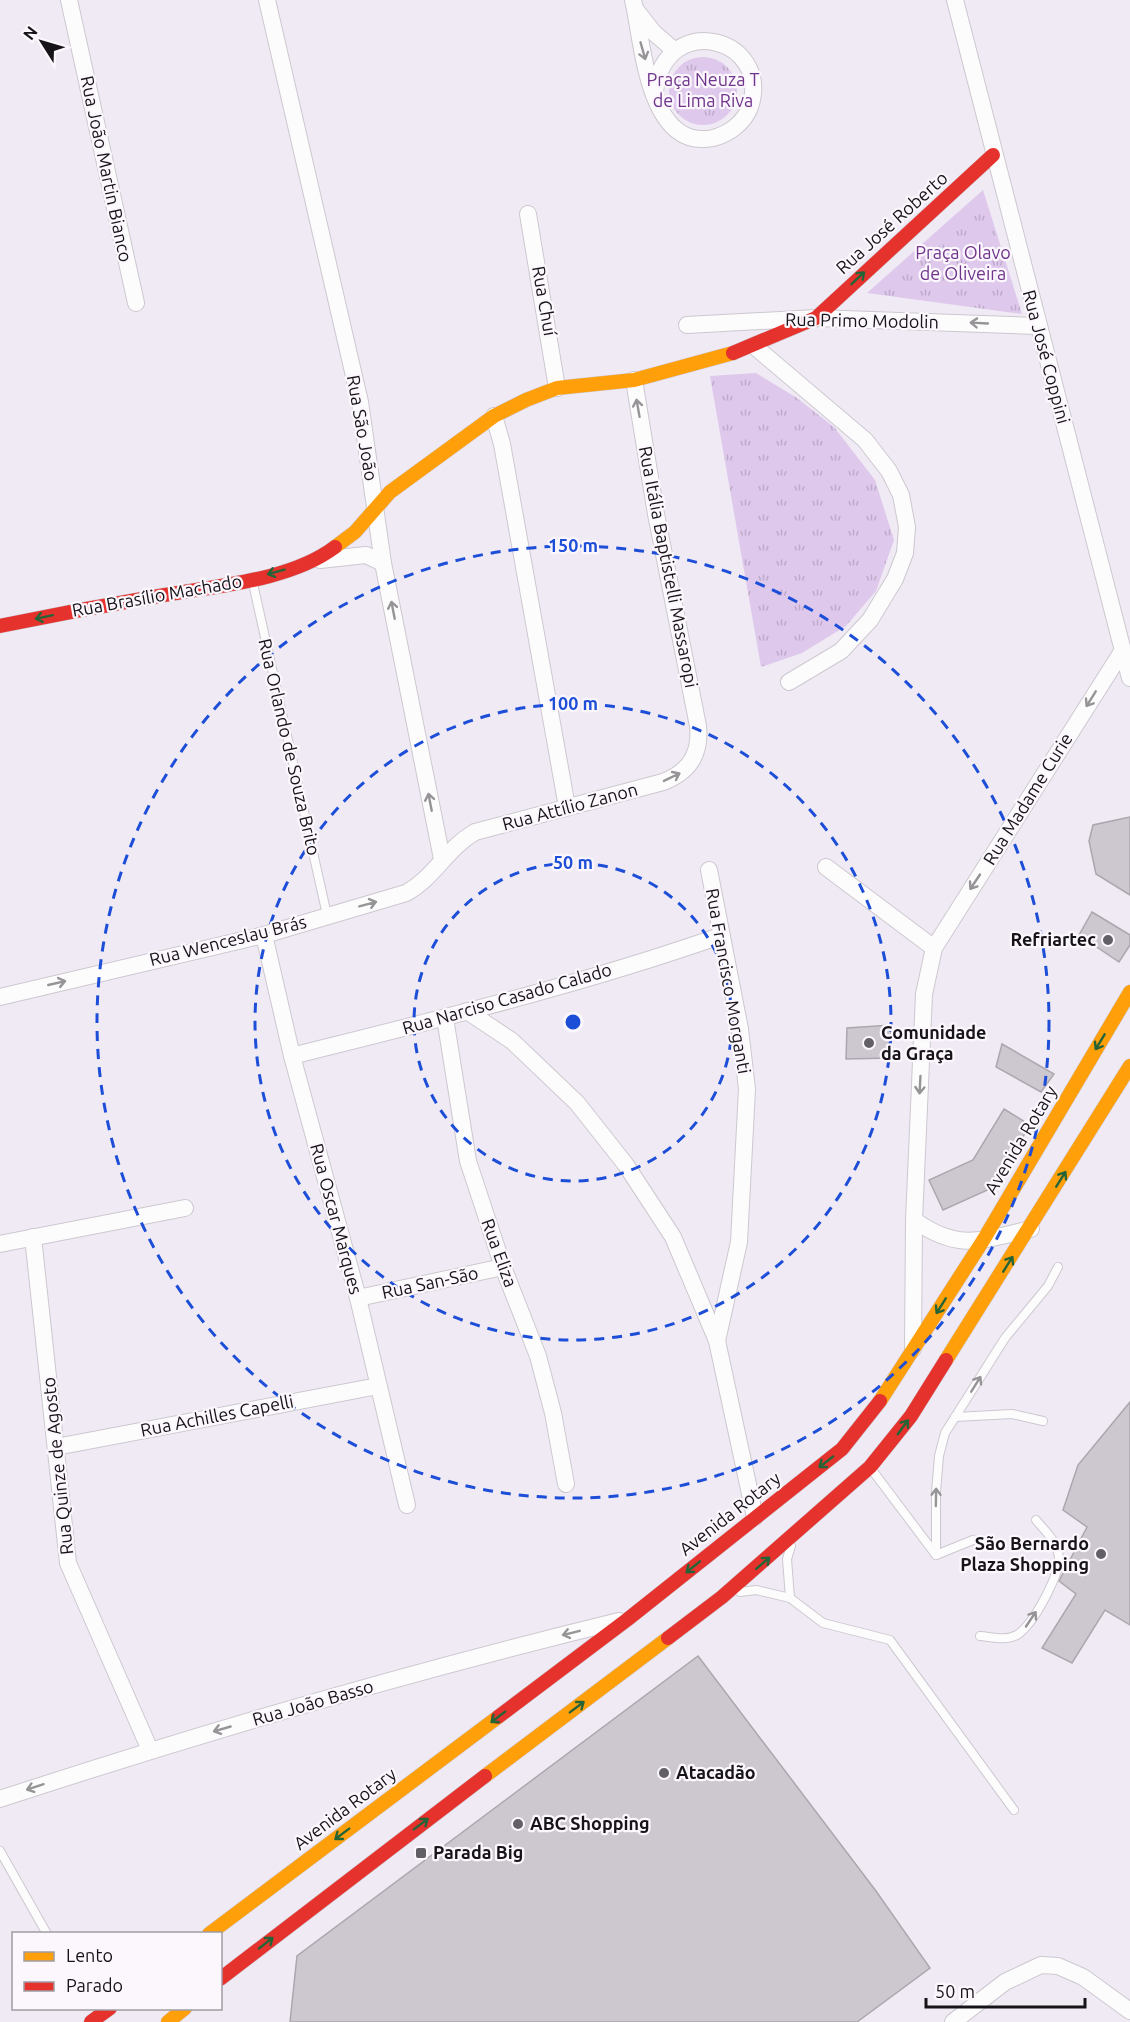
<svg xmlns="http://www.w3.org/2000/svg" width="1130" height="2022" viewBox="0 0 1130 2022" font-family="Ubuntu,sans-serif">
	<defs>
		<pattern id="park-tufts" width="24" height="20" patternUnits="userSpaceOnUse" patternTransform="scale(1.5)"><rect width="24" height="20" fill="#dec8ec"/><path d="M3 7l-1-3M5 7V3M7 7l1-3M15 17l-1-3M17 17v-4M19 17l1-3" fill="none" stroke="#beabca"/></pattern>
	</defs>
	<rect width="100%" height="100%" fill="#f0eaf4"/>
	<g fill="url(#park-tufts)">
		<circle cx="703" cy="91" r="34"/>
		<polygon points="983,190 1022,314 867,293"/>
		<polygon points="756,373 797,398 834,427 875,480 894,540 876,591 846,626 802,653 761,667 710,376"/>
	</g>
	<g fill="#cdc8d0" stroke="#aca7ae" stroke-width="1.5">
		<polygon points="1130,817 1130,895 1096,874 1089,841 1093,825"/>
		<polygon points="1092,912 1130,935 1130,945 1119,962 1079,935"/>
		<polygon points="891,1025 891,1058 846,1059 847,1028"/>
		<polygon points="1002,1044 1054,1074 1041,1092 996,1067"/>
		<polygon points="1004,1109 1030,1125 992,1188 943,1210 929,1180 973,1160"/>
		<polygon points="1130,1402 1130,1625 1105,1610 1072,1663 1042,1648 1076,1594 1059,1581 1087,1527 1063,1510 1078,1465"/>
		<polygon points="698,1656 876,1891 930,1968 857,2022 290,2022 297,1956"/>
	</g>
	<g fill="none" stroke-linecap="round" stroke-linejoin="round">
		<g stroke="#cdc8d0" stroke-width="10">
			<g id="lane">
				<polyline points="252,579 327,915"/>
				<polyline points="955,1417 1012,1414 1043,1421"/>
				<polyline points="872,1470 936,1555"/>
				<polyline points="936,1555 936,1492 939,1456 945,1433 1005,1338 1048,1286 1058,1267"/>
				<polyline points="936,1555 973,1540"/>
				<polyline points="740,1592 756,1590 790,1598 823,1623 890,1640 1014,1810"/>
				<polyline points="790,1598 787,1559 791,1546"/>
				<path d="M980,1636C992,1637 1006,1641 1017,1635C1033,1625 1058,1578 1059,1559C1059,1543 1045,1531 1036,1520"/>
				<polyline points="0,1851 47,1934"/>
			</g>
		</g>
		<g stroke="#cdc8d0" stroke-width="18">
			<g id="street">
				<polyline points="69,0 136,303"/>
				<polyline points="267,0 360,402 383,563 442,859"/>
				<path d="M633,0C643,42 647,151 713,138C729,134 744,123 750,107C773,38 666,9 655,91"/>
				<polyline points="955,0 1130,678"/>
				<polyline points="636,10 653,32 674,50"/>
				<polyline points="528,214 557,388"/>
				<polyline points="687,325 816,318 1037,326"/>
				<polyline points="754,346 865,440 889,471 901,495 907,527 905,553 895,579 870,620 841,651 789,682"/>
				<polyline points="494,416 502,444 567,807"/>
				<polyline points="320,560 366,555 383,563"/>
				<polyline points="826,867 934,948"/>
				<polyline points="709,870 740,1029 747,1089 739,1242 717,1341"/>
				<polyline points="264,935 292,1056 358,1298 407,1505"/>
				<path d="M0,997L264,935L406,893C434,878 447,848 475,832L663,782C689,772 701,754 698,726L656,514L634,380"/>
				<polyline points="467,1011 512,1041 577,1103 626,1165 673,1237 717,1341 755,1517"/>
				<polyline points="445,1018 468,1161 503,1267 538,1356 553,1413 566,1484"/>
				<path d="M292,1056C435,1020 580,985 720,936"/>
				<path d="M914,1220C959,1252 981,1240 1031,1229"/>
				<polyline points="33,1237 68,1563 150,1750"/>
				<polyline points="0,1244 185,1208"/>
				<polyline points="358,1298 503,1267"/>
				<polyline points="913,1349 914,1220 924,994 934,948 1123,650"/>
				<polyline points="56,1447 378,1386"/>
				<path d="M0,1799C204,1732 410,1672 619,1621"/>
				<polyline points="953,2022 1005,1982 1041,1965 1058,1966 1083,1977 1130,2011"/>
			</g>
		</g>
		<g stroke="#cdc8d0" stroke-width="15">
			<g id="slow">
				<polyline points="335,547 355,532 390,492 494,416 526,400 557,388 634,380 733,353"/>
				<polyline points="946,1360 1130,1066"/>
				<polyline points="880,1401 984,1239 1130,992"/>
				<polyline points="485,1776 668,1638"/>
				<polyline points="209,1934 498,1717"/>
				<polyline points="168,2022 185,2008"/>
			</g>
		</g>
		<g stroke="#cdc8d0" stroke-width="15">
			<g id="jam">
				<polyline points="733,353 816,318 993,155"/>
				<path d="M0,626C53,615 106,605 159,596C214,586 290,581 335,547"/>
				<polyline points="668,1638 722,1597 870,1467 911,1416 946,1360"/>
				<polyline points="498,1717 628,1619 842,1449 880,1401"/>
				<polyline points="220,1979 485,1776"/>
				<polyline points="91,2022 110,2008"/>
			</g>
		</g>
		<use href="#lane" stroke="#fdfcfd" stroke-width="8"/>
		<use href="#street" stroke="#fdfcfd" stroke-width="16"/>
		<use href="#slow" stroke="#ff9f0a" stroke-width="14"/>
		<use href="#jam" stroke="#e5322d" stroke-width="14"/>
	</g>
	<defs><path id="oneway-shaft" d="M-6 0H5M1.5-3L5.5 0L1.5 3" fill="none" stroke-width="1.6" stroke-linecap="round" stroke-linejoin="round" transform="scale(1.5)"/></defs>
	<g stroke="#969496">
		<use href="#oneway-shaft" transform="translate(643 51) rotate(74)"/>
		<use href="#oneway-shaft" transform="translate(979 323) rotate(-177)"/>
		<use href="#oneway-shaft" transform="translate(638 408) rotate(-100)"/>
		<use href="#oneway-shaft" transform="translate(393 610) rotate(-101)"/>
		<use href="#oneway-shaft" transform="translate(1091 699) rotate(122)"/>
		<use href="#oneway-shaft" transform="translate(672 777) rotate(-26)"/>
		<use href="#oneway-shaft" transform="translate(430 802) rotate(-101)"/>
		<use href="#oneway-shaft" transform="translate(975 882) rotate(124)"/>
		<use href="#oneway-shaft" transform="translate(368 904) rotate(-15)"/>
		<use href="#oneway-shaft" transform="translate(57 983) rotate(-13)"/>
		<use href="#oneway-shaft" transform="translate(920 1085) rotate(93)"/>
		<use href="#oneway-shaft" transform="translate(976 1384) rotate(-58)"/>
		<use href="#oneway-shaft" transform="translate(936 1497) rotate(-89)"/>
		<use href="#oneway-shaft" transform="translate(1031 1619) rotate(-56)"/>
		<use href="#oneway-shaft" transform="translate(571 1633) rotate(166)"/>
		<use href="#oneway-shaft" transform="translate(222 1729) rotate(164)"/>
		<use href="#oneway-shaft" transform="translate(35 1787) rotate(162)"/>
	</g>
	<g stroke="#246437">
		<use href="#oneway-shaft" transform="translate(858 278) rotate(-43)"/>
		<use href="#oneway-shaft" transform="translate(276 572) rotate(165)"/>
		<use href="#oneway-shaft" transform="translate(44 617) rotate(168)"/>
		<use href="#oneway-shaft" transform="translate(1100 1042) rotate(121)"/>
		<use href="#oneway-shaft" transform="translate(1061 1179) rotate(-58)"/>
		<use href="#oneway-shaft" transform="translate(1008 1264) rotate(-58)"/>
		<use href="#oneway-shaft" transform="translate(941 1306) rotate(122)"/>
		<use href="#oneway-shaft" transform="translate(903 1427) rotate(-54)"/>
		<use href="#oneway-shaft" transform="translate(826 1462) rotate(142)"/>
		<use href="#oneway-shaft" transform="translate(763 1563) rotate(-41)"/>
		<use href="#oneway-shaft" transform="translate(693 1567) rotate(141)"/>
		<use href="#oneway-shaft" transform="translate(577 1707) rotate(-37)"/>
		<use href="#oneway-shaft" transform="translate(498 1717) rotate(143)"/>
		<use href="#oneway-shaft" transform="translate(421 1824) rotate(-37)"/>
		<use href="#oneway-shaft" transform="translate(342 1834) rotate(143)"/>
		<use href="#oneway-shaft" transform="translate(266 1943) rotate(-38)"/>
	</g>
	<g fill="none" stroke="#1d4ed8" stroke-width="3" stroke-dasharray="10 8">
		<circle cx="573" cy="1022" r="159"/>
		<circle cx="573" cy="1022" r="318"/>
		<circle cx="573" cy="1022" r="476"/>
	</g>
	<g fill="#635f66" stroke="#fbf7fd" stroke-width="2">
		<circle cx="1108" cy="940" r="6"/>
		<circle cx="869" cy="1043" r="6"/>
		<circle cx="1101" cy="1554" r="6"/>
		<circle cx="664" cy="1773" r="6"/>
		<circle cx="518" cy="1824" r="6"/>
		<rect x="415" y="1847" width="12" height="12" rx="3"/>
	</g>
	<g text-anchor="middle" stroke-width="4.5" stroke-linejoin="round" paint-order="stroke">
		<g font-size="18" fill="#6f358b" stroke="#fbf7fd">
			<text x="703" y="86">Praça Neuza T<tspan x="703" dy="21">de Lima Riva</tspan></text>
			<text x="963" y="259">Praça Olavo<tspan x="963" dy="21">de Oliveira</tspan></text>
		</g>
		<g font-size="18" fill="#171419" stroke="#fbf7fd">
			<text transform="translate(106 169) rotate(78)" y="6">Rua João Martin Bianco</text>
			<text transform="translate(892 223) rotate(-42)" y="6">Rua José Roberto</text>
			<text transform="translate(544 301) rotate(80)" y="6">Rua Chuí</text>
			<text transform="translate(862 321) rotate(1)" y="6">Rua Primo Modolin</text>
			<text transform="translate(1046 357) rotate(75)" y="6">Rua José Coppini</text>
			<text transform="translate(362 428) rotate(80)" y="6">Rua São João</text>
			<text transform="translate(668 567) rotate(79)" y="6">Rua Itália Baptistelli Massaropi</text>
			<text transform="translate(157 596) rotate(-10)" y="6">Rua Brasílio Machado</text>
			<text transform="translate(289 747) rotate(77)" y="6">Rua Orlando de Souza Brito</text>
			<text transform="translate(1028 799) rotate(-58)" y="6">Rua Madame Curie</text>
			<text transform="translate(570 807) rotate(-15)" y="6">Rua Attílio Zanon</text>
			<text transform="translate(228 941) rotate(-14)" y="6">Rua Wenceslau Brás</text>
			<text transform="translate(728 981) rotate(80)" y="6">Rua Francisco Morganti</text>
			<text transform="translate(507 999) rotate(-16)" y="6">Rua Narciso Casado Calado</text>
			<text transform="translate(1021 1140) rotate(-59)" y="6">Avenida Rotary</text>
			<text transform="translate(336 1219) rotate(75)" y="6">Rua Oscar Marques</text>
			<text transform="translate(499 1253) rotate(70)" y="6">Rua Eliza</text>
			<text transform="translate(430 1283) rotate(-12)" y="6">Rua San-São</text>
			<text transform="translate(217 1416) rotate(-11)" y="6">Rua Achilles Capelli</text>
			<text transform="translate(58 1466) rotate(-96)" y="6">Rua Quinze de Agosto</text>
			<text transform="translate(730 1514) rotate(-38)" y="6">Avenida Rotary</text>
			<text transform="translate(313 1703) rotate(-16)" y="6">Rua João Basso</text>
			<text transform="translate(345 1809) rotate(-37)" y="6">Avenida Rotary</text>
		</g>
		<g font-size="18" font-weight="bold" fill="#171419" stroke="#fbf7fd" text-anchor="start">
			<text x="1096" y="946" text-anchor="end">Refriartec</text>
			<text x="881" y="1039">Comunidade<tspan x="881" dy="21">da Graça</tspan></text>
			<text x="1089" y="1550" text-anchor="end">São Bernardo<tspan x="1089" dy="21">Plaza Shopping</tspan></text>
			<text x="676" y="1779">Atacadão</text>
			<text x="530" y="1830">ABC Shopping</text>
			<text x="433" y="1859">Parada Big</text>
		</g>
	</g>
	<circle cx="573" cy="1022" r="9" fill="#1d4ed8" stroke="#fbf7fd" stroke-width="3"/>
	<g font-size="18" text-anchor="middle" font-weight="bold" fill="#1d4ed8" stroke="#fbf7fd" stroke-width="4.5" stroke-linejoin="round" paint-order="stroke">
		<text x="573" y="552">150 m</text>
		<text x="573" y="710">100 m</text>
		<text x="573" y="869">50 m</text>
	</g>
	<rect x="12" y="1932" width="210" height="78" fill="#fbf7fd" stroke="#a09ca2" stroke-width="1.5"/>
	<rect x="24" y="1952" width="30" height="9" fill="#ff9f0a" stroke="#a09ca2" stroke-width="1.5"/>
	<text x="66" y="1962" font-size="18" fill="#171419">Lento</text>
	<rect x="24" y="1982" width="30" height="9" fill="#e5322d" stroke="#a09ca2" stroke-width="1.5"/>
	<text x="66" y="1992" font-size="18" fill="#171419">Parado</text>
	<g transform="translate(42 42) rotate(307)" stroke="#fbf7fd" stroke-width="4.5" paint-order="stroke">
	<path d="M0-4.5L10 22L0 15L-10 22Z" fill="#171419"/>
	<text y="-9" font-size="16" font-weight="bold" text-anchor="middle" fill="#171419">N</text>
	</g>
	<path d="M926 1998v9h159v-9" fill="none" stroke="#171419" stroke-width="3"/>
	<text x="935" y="1998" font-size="18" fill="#171419" stroke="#fbf7fd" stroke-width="4.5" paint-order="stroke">50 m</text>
</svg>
